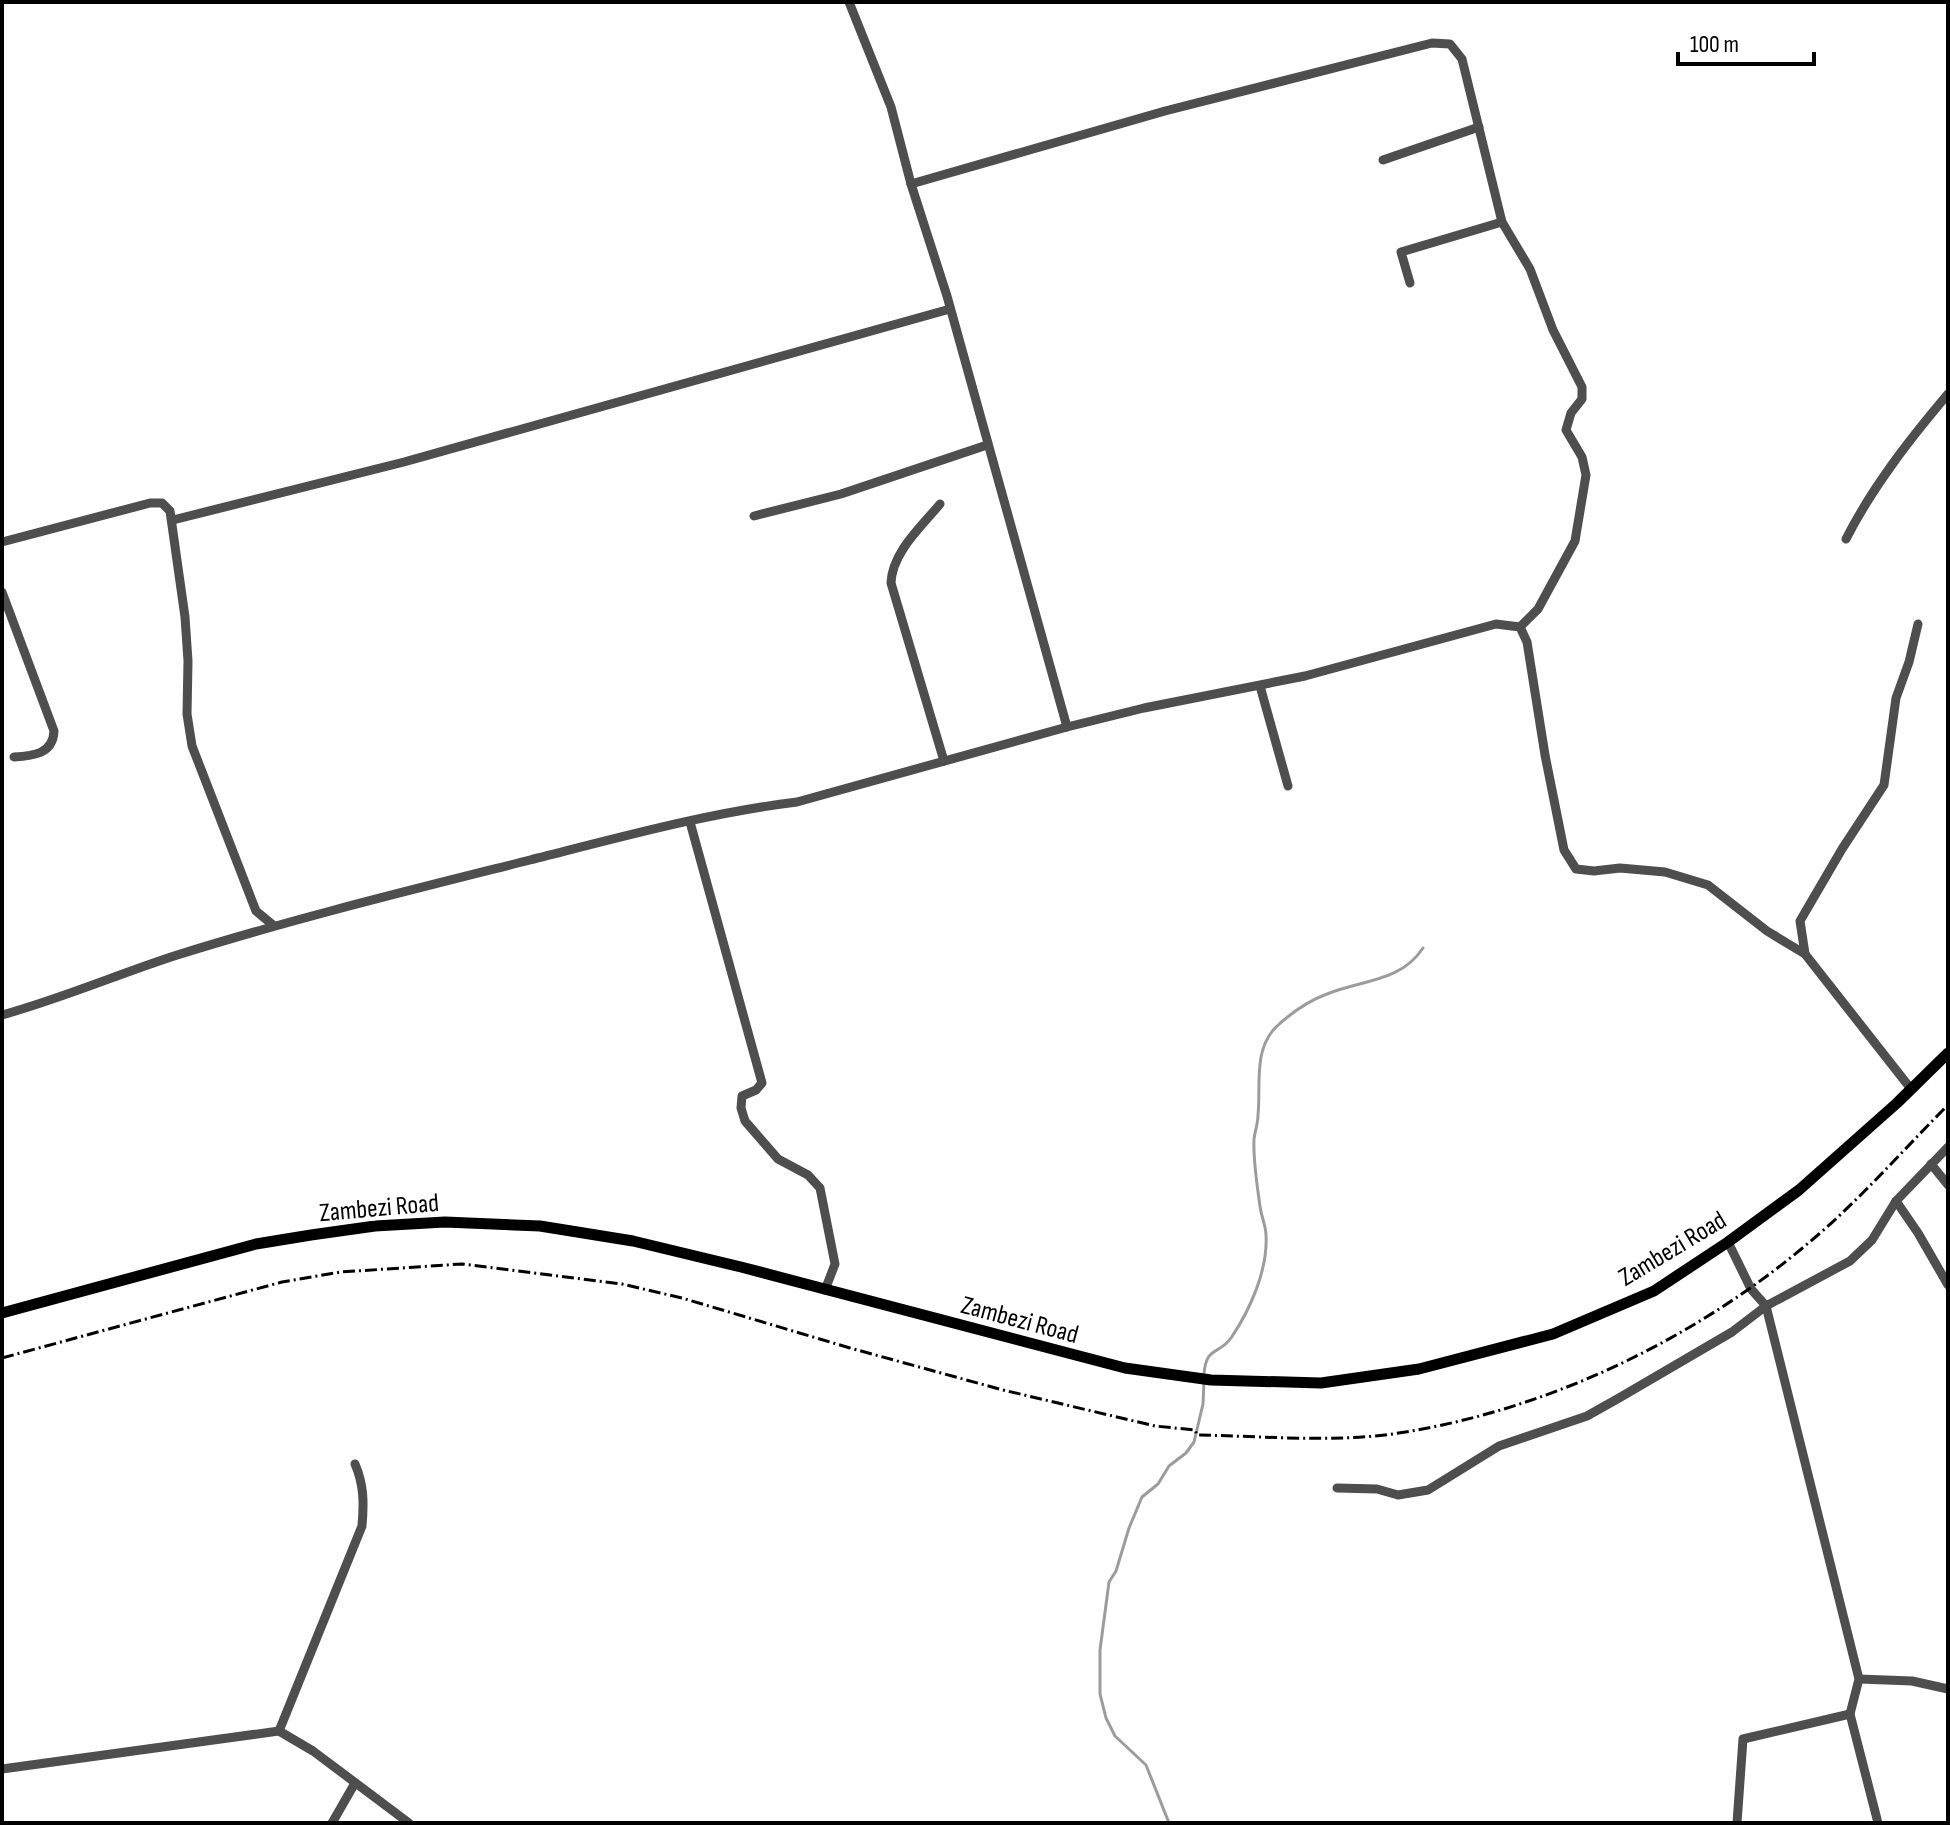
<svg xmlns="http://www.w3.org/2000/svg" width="1950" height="1825" viewBox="0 0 1950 1825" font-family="'Sofia Sans Condensed',sans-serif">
	<rect width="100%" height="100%" fill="#fff"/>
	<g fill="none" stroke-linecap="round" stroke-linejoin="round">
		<g stroke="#9c9c9c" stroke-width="3">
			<path d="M1204,1374C1206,1346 1219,1355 1231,1338C1250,1310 1268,1270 1266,1235C1266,1226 1261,1216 1260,1206C1257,1185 1253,1160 1254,1139C1255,1131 1258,1123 1258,1115C1261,1086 1253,1050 1276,1027C1291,1013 1308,1001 1327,994C1361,980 1401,982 1423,948"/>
			<polyline points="1169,1823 1146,1765 1115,1736 1106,1718 1100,1694 1100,1650 1109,1582 1116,1571 1129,1528 1142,1497 1158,1484 1169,1466 1186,1453 1194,1442 1203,1404 1204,1381"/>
		</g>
		<g stroke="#4e4e4e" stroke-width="9">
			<polyline points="849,2 891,107 911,184"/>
			<polyline points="1383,160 1479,127"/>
			<polyline points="1410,283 1401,252 1502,222"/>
			<path d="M940,504C922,526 892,552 891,583L944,761"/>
			<polyline points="754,516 841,494 987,445"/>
			<polyline points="173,520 404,462 950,309"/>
			<path d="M1846,539C1873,486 1910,439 1948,394"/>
			<polyline points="2,542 150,503 162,503 170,511 185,617 188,661 187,714 192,746 256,911 273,925"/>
			<path d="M2,592L54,731C53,754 33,756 14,757"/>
			<polyline points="1260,686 1288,786"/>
			<polyline points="1067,727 947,296 911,184 1165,111 1432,43 1450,44 1462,59 1502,222 1530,269 1553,330 1582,387 1582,399 1571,413 1566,430 1582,457 1586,475 1575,541 1538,609 1520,627"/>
			<polyline points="690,822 762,1083 756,1090 742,1096 741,1108 745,1121 778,1159 808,1175 820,1188 835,1264 825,1290"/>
			<polyline points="1805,954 1800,921 1842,849 1884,785 1896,698 1909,662 1918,624"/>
			<path d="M2,1015C60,999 116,975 174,956C292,919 411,890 530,860C618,838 707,813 797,802L1067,727L1144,708L1305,676L1496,624L1520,627L1527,642L1545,755L1564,850L1576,869L1594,871L1620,868L1665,872L1708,885L1767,931L1805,954L1911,1089"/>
			<polyline points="1931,1164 1948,1185"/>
			<polyline points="1896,1201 1918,1233 1948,1285"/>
			<polyline points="1728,1242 1751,1289 1766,1306 1859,1679 1850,1714 1878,1823"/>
			<polyline points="1337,1488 1377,1489 1398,1495 1428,1490 1499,1446 1587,1416 1619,1398 1732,1332 1766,1306 1850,1261 1872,1240 1896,1201 1948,1147"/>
			<polyline points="1859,1679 1912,1681 1948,1689"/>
			<path d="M279,1731L362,1526C364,1503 364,1485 355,1464"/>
			<polyline points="2,1769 279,1731 313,1751 409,1823"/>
			<polyline points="332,1823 355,1783"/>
			<polyline points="1737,1823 1743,1739 1850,1714"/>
		</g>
		<polyline stroke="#000" stroke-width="11" points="2,1313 256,1244 311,1235 375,1226 445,1222 540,1226 633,1241 741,1267 1125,1368 1211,1380 1321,1383 1419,1369 1553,1334 1654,1291 1728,1242 1799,1190 1897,1103 1948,1053"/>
		<path stroke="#000" stroke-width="3" stroke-dasharray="12 4 2 4" stroke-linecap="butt" d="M2,1358L282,1282L341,1272L462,1264L622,1284L682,1298L850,1348L1003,1390L1155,1426L1195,1430L1197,1435C1259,1436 1324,1442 1385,1435C1543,1414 1700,1338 1819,1234C1865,1194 1905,1148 1948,1105"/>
	</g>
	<g text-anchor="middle" stroke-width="8" stroke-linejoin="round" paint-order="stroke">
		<g font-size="26" fill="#000" stroke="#fff">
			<text transform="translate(379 1207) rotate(-5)" y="9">Zambezi Road</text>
			<text transform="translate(1672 1248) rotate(-31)" y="9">Zambezi Road</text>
			<text transform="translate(1020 1319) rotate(15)" y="9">Zambezi Road</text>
		</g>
	</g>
	<rect width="1950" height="1825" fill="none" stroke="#000000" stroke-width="8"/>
	<path d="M1678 52v12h136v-12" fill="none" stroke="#000000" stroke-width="4"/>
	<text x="1690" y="52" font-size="24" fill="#000000" stroke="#ffffff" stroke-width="6" paint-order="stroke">100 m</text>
</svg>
